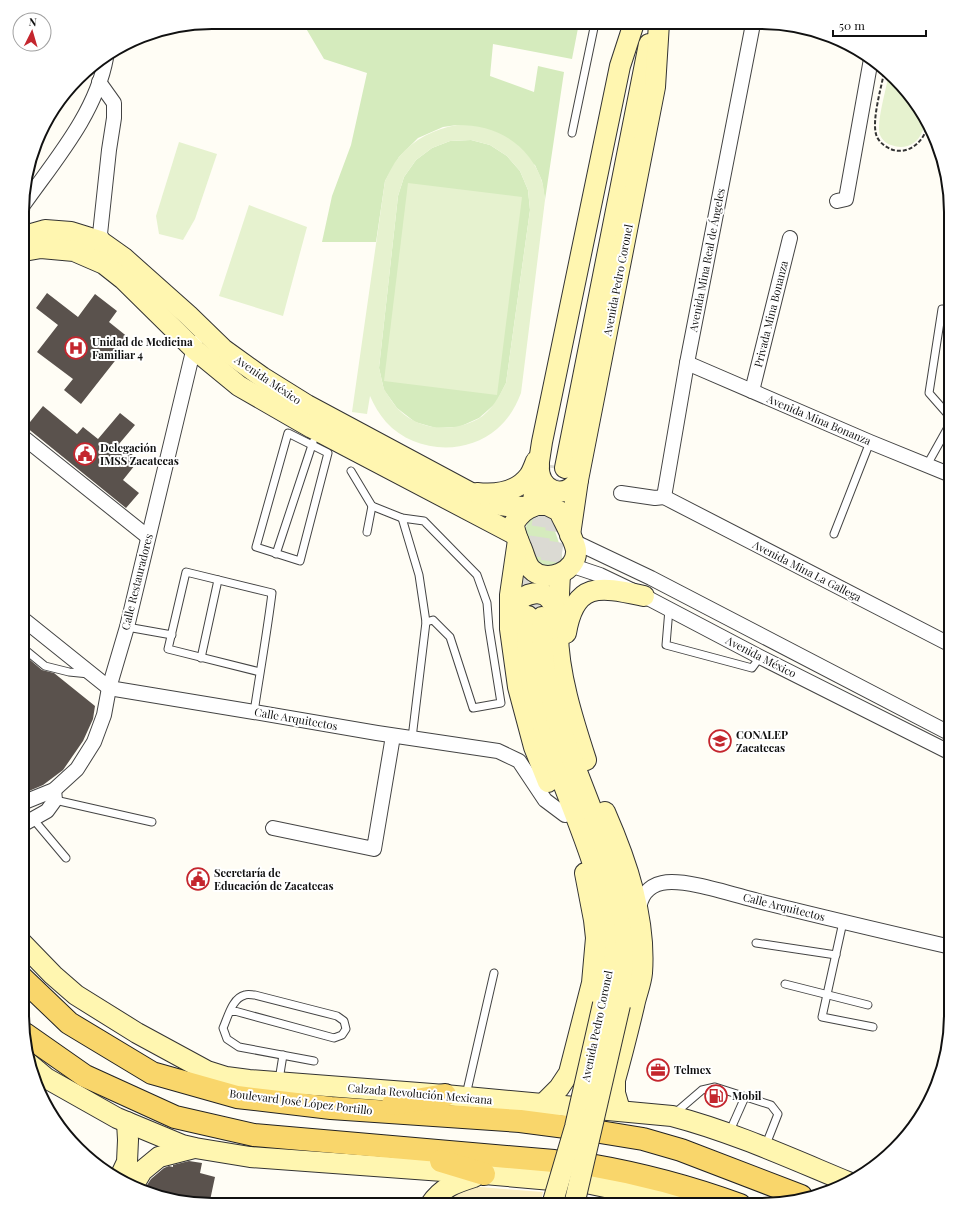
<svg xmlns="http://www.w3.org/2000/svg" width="973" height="1227" viewBox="0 0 973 1227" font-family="'Playfair Display',serif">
	<rect width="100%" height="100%" fill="#fffdf5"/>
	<g fill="#d5ebbd">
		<polygon points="293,22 579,23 572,59 493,44 490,76 534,92 538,66 564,72 545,200 542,181 535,165 457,125 443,127 418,138 399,157 385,181 376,242 322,242 332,196 351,145 367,73 324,59 304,25"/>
		<polygon points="471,140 490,145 507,156 520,171 528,190 530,210 506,383 496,403 479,418 459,427 436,428 415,422 397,408 384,390 379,368 398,196 404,177 416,160 432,148 450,141"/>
		<path d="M535,516C541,516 546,516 550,520C554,526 563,553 562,559C560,564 557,566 554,568L538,565L526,533C525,525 528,520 535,516Z"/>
	</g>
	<g fill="#fbeec1">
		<polygon points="480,1187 543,1192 540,1205 436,1205 464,1188"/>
		<polygon points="587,1197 620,1205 586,1205"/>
	</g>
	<g fill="#e6f2cf" fill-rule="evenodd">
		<path d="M888,77L926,117C925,122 925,128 922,132C917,145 904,150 891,145C887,144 882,140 880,135C876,123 886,91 888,77Z"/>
		<path d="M457,125C486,125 511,134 529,157C534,164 540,173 542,182C544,187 544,194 545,200L521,393C516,406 509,419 497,429C466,456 414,453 386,422C379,414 374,405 370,396L367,414L352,412L385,181C389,173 393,164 399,157C414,139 434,129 457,125ZM471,140L490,145L507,156L520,171L528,190L530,210L506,383C499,396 492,411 478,419C448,435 410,429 391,400C389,396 386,393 384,389C382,383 381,375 379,368L398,196L404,177L416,160L432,148L450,141Z"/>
		<polygon points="179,142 217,154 195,219 183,240 159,234 156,216"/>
		<polygon points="408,183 522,197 497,395 384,381"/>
		<polygon points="249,205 307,227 283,316 219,296"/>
	</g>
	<g fill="#5a524d">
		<polygon points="47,293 78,317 95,294 117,311 109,322 129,338 116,355 118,357 81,404 64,390 73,379 37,352 58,325 36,308"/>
		<polygon points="43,406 77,434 83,427 98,439 120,413 135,425 119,444 139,460 123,480 139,493 126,508 26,427"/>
		<polygon points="23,654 42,670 54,673 95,706 93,719 83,741 63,770 43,785 22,794"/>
		<polygon points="189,1161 202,1163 200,1173 215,1177 209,1205 199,1205 151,1195 143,1191 151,1179 164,1168 169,1166 173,1167 173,1165"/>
	</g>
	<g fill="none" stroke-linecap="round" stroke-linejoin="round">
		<g stroke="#dbdad3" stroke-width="20" stroke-dasharray="20 10" stroke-linecap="butt">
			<polyline points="546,591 565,468"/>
			<polyline points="528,616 551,465"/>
		</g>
		<g stroke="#444" stroke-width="9">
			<g id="lane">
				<polyline points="572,133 595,23"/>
				<polyline points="951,418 929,393 942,309 951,317"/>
				<polygon points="288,433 328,453 300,561 256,547"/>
				<polyline points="927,465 951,422"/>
				<polyline points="351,471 372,506 402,518 424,521 477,575 487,603 489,628 501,703 473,708 450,637 433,620 426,622"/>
				<polyline points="402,518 419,575 426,622 412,738"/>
				<polyline points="367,532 372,506"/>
				<polyline points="834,534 870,442"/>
				<polyline points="276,554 313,442"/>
				<polyline points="669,609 666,645 752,668 760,657"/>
				<polyline points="127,627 172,635"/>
				<polyline points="23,648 45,666 69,672 89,674"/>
				<polyline points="201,658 218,580"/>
				<path d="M254,712C260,672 267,633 272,593L186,572L168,649L260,672"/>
				<polyline points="55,800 152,822"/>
				<polyline points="34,820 66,858"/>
				<polyline points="843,922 822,1017 873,1027"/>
				<polyline points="756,943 836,955"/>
				<polyline points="785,984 868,1005"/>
				<path d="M231,1010L334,1038L342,1035L346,1029L344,1021L337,1016L255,995C252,995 248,994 245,995C232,998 228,1017 223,1028L227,1039L239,1047L314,1061"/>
				<polyline points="279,1080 283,1055"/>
				<polyline points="466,1095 494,973"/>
				<polyline points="674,1114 702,1090 715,1087 771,1105 778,1114 765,1147"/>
				<polyline points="729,1133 745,1097"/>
			</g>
		</g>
		<g stroke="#444" stroke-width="16">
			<g id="street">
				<polyline points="99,82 114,103 114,118 109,150 100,234 106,246"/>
				<polyline points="837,201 846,199 871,59"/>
				<path d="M24,204C55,160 96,113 106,58"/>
				<polyline points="687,363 870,442 951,475"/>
				<polyline points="752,391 790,238"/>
				<polyline points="23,437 148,537"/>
				<polyline points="621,493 655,498 664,497"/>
				<polyline points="664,497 687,363 753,24"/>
				<polyline points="664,497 951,645"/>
				<polyline points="573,541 651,578 951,734"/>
				<polyline points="570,565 600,575 644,596 760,657 951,753"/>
				<polyline points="23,619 109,688 254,712 377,733 498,751 519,761 545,800 565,815"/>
				<polyline points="22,803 54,790 77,769 94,742 104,715 109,688 127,627 195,343"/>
				<polyline points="22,825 47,811 55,800 54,790"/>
				<polyline points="273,828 374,849 393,736"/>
				<path d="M639,911C640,897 648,886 662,883C685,878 734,895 758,901C822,917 886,932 951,947"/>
			</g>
		</g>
		<g stroke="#333" stroke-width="22">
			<g id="secondary">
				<path d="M24,236L45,230L71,232L100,241L124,258L188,315L223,349L262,377L307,405L486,501C501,507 516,507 532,507L542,442L620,66L634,23"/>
				<polyline points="24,251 41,248 74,251 104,264 123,279 194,349 239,386 312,428 516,535"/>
				<path d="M539,465C537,490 564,502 578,480"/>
				<polyline points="565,468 649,44"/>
				<path d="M477,493C496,495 517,492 529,476C532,472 534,466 536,461"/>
				<path d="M537,505H547L559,511C564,522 574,539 576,550C578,571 546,585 531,569C526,564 524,553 521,547C518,539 514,532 514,523C520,514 526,508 537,505Z"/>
				<polyline points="570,535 578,480 655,87 659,23"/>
				<polyline points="518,540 510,595 510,629 518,687 534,747 548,782"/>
				<path d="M560,574C559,593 558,613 558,632C558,673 573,720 586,760"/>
				<path d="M528,616C527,630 527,645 528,659C531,688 543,728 553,756C566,793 582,829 594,867C601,887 607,908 610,929C613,954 608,980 603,1004"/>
				<polyline points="542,617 543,653 545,673 557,720 598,826 614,877 624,923 626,940 625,967 620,1005"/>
				<path d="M513,619C514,614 514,609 517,604C523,593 544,588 551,601C555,606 555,613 556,619"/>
				<path d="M566,633C575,580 601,587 644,596"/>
				<path d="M605,812C627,862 646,918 642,973C641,984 636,995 634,1006C628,1031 622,1055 615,1080V1093L620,1110"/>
				<path d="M22,943L53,975L76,995L137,1033L207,1071L226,1077L249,1080L445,1095L672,1116C733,1132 790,1158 848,1182"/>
				<polyline points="28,1063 46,1078 117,1118 182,1145 195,1148 250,1157 484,1174 586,1183 663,1199 676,1205"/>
				<polyline points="543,1104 559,1088 569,1073 592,983 596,938 594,920 585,873"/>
				<polyline points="119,1179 127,1162 128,1140 127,1122"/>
				<polyline points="133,1186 142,1171 159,1157 194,1148"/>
				<path d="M430,1205C442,1187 455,1183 474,1177"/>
			</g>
		</g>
		<g stroke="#222" stroke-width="24">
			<g id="primary">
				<polyline points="22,978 69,1023 152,1073 237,1097 331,1108 520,1121 566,1127"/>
				<polyline points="25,1034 85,1076 175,1117 254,1135 554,1161"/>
				<polyline points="393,1104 445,1095"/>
				<polyline points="600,1132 643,1139 681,1150 801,1196"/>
				<polyline points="441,1161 484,1174"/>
				<path d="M590,1165C642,1174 691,1187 740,1205"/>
			</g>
		</g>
		<path stroke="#333" stroke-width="2" stroke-dasharray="4 2" stroke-linecap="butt" d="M884,73C881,88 872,120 876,134C877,139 881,143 885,146C904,159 924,144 928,124"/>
		<use href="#lane" stroke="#fff" stroke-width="7"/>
		<use href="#street" stroke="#fff" stroke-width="14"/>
		<use href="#secondary" stroke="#fff6b0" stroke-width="20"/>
		<use href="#primary" stroke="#f9d66b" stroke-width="22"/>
		<g stroke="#333" stroke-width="22" stroke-linecap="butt">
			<g id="secondary-bridge">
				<polyline points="552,1205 575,1127 603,1004"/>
				<polyline points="574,1205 620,1005"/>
			</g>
		</g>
		<use href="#secondary-bridge" stroke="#fff6b0" stroke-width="20"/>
	</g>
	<defs>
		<g id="hospital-ring" transform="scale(1.15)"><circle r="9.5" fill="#fff" stroke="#c4262e" stroke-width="1.5"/><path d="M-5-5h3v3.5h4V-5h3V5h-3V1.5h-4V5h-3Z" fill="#c4262e"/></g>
		<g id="civic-ring" transform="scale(1.15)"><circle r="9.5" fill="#fff" stroke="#c4262e" stroke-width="1.5"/><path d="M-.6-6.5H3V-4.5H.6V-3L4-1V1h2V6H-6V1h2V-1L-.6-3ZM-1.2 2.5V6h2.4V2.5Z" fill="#c4262e"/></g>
		<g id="school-ring" transform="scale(1.15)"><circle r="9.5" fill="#fff" stroke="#c4262e" stroke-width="1.5"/><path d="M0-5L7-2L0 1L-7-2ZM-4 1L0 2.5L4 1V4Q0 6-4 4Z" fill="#c4262e"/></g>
		<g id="office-ring" transform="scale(1.15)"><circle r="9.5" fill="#fff" stroke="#c4262e" stroke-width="1.5"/><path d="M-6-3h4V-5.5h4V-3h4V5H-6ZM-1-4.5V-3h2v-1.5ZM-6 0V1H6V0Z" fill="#c4262e"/></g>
		<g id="fuel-ring" transform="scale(1.15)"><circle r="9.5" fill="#fff" stroke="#c4262e" stroke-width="1.5"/><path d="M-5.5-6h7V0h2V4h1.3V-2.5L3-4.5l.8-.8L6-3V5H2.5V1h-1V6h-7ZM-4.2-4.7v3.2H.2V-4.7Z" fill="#c4262e"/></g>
	</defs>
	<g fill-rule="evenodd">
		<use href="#hospital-ring" x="76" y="348"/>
		<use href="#civic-ring" x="85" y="454"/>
		<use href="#school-ring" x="720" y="741"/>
		<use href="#civic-ring" x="198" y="879"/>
		<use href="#office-ring" x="658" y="1070"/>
		<use href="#fuel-ring" x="716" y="1096"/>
	</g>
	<g text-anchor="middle" stroke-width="4" stroke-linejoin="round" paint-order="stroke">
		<g font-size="11" fill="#111" stroke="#fff">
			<text transform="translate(707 260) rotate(-79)" y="4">Avenida Mina Real de Ángeles</text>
			<text transform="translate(618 280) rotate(-79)" y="4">Avenida Pedro Coronel</text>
			<text transform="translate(771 314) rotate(-76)" y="4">Privada Mina Bonanza</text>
			<text transform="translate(268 380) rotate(34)" y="4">Avenida México</text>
			<text transform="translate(819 420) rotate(23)" y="4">Avenida Mina Bonanza</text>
			<text transform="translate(807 571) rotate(27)" y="4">Avenida Mina La Gallega</text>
			<text transform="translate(137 582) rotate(-76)" y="4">Calle Restauradores</text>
			<text transform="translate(761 657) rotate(27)" y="4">Avenida México</text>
			<text transform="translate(296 719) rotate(10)" y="4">Calle Arquitectos</text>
			<text transform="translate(784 907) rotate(14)" y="4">Calle Arquitectos</text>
			<text transform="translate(597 1026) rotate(-78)" y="4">Avenida Pedro Coronel</text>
			<text transform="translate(420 1094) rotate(5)" y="4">Calzada Revolución Mexicana</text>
			<text transform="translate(301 1102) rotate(7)" y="4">Boulevard José López Portillo</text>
		</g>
		<g font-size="11" font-weight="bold" fill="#111" stroke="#fff" text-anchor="start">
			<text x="92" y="346">Unidad de Medicina<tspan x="92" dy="13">Familiar 4</tspan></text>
			<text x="100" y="452">Delegación<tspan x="100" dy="13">IMSS Zacatecas</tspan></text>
			<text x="736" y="739">CONALEP<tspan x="736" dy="13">Zacatecas</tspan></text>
			<text x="214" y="877">Secretaría de<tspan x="214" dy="13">Educación de Zacatecas</tspan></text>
			<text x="674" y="1074">Telmex</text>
			<text x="732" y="1100">Mobil</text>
		</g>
	</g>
	<path d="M0 0H973V1227H0ZM212 29H761A183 183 0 0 1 944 212V1015A183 183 0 0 1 761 1198H212A183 183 0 0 1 29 1015V212A183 183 0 0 1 212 29Z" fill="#fff" fill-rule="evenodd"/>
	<path fill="none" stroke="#111" stroke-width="2" d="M212 29H761A183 183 0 0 1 944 212V1015A183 183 0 0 1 761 1198H212A183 183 0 0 1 29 1015V212A183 183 0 0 1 212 29Z"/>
	<g transform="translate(32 32) rotate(5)"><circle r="19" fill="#ffffff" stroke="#a0a0a0"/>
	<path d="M0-3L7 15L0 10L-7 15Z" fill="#c4262e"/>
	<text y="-6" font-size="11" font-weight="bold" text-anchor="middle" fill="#111111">N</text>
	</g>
	<path d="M833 30v6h93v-6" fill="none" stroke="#111111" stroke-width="2"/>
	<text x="839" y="30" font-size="12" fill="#111111" stroke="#ffffff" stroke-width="3" paint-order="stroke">50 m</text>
</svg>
